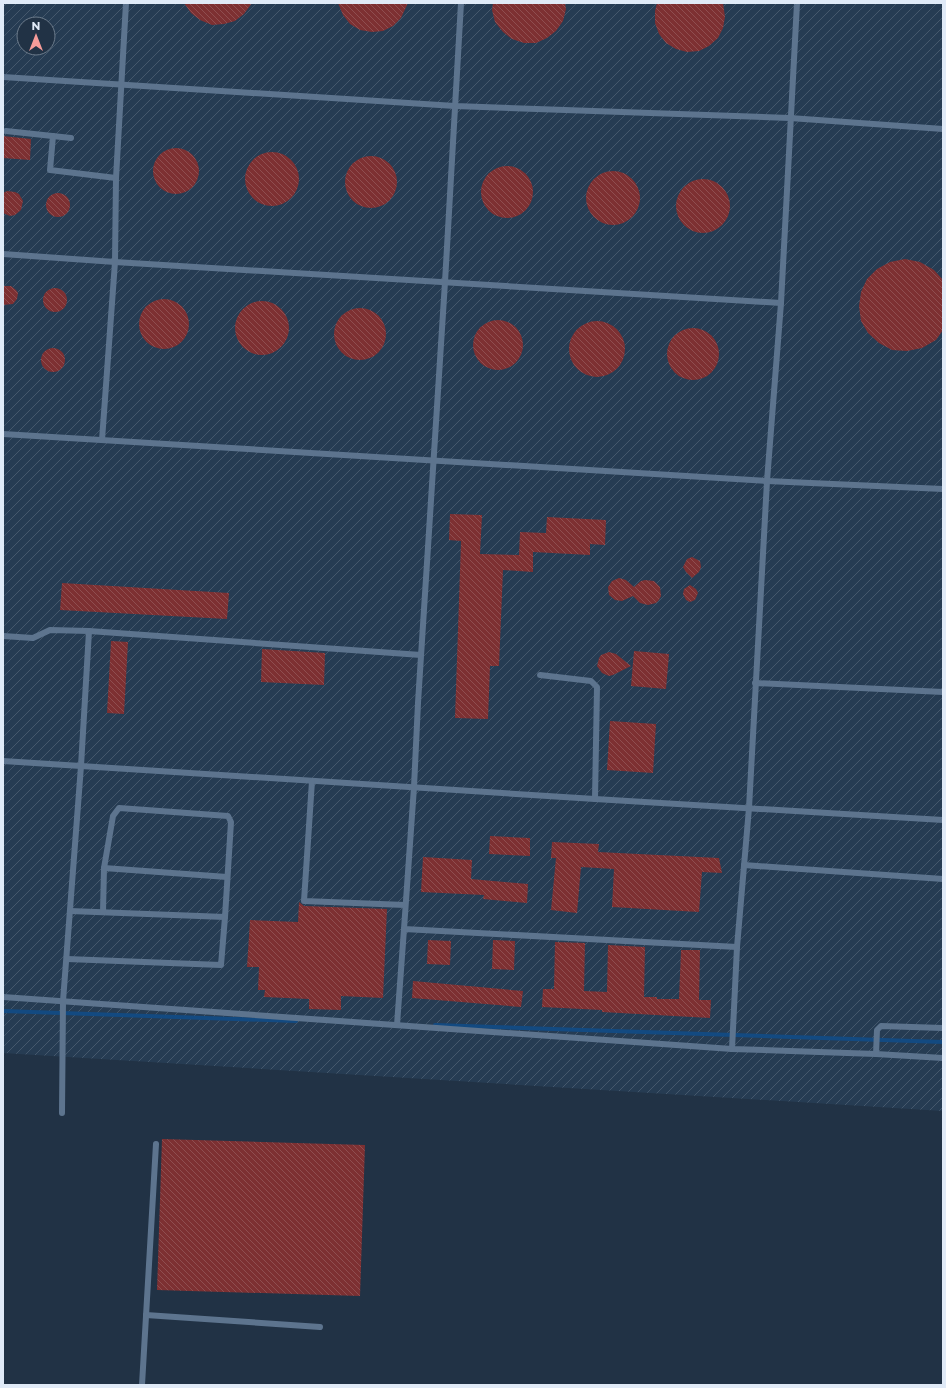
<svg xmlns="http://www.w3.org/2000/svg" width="946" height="1388" viewBox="0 0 946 1388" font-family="Montserrat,sans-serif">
	<defs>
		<pattern id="industrial-furrows" width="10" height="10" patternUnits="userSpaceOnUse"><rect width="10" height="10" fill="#263c53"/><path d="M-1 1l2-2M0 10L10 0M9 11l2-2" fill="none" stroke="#45586c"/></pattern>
		<pattern id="building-back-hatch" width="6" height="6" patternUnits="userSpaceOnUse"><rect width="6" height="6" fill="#7d3032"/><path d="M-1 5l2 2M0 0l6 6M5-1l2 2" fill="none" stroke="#8f4e50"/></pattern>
	</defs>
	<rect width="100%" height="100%" fill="#213245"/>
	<path fill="url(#industrial-furrows)" fill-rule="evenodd" d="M3,3H943V1111L3,1053ZM24,24H48V48H24Z"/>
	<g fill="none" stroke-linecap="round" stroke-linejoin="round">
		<g stroke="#134a81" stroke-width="4">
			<polyline points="3,1011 296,1021"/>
			<polyline points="435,1025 943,1042"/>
		</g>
	</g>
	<g fill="url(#building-back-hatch)">
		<polygon points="184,3 252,3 244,14 235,21 224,24 212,25 200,20 191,13"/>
		<polygon points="338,3 408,3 401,18 393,26 383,31 372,32 360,30 350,24 343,15"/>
		<polygon points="493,3 565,3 566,9 563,21 556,31 547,38 536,43 524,43 512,39 503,32 495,22 492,10"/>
		<polygon points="657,3 723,3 725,17 723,28 718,38 709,46 699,51 687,52 676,49 666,43 659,34 655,23 655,11"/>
		<polygon points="3,136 31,139 30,160 3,158"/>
		<circle cx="176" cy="171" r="23"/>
		<circle cx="272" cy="179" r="27"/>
		<circle cx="371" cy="182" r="26"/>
		<circle cx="507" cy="192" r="26"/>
		<circle cx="613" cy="198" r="27"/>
		<circle cx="703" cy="206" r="27"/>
		<polygon points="7,191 15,192 19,194 23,201 21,210 15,215 10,216 3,213 3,193"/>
		<circle cx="58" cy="205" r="12"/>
		<polygon points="905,259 920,262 934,270 943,280 943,330 936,340 922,348 907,351 892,350 879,343 868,333 861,321 859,306 861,292 867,279 877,269 890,262"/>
		<polygon points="3,286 11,286 16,290 18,293 17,299 13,304 3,305"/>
		<circle cx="55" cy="300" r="12"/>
		<circle cx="164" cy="324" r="25"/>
		<circle cx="262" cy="328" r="27"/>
		<circle cx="360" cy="334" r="26"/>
		<circle cx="498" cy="345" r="25"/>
		<circle cx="597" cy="349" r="28"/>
		<circle cx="693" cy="354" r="26"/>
		<circle cx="53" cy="360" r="12"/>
		<polygon points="450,514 482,515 480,554 519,555 520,532 546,533 547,517 606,520 605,545 590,544 590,555 533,552 533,572 503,570 499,666 490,666 488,719 455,718 461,541 449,540"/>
		<polygon points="692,557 700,561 701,567 699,572 692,578 686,572 683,567 687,559"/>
		<polygon points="619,578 626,580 634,587 641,581 645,580 654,581 660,587 661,596 659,600 656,603 648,605 640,603 633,596 622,601 615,600 609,595 608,587 612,581"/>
		<polygon points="62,583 229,593 227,619 60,610"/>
		<polygon points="690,585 696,589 698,593 695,600 690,602 686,600 683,594 684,589"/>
		<polygon points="111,641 128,642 124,714 107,713"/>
		<polygon points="262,649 325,653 324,685 261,682"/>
		<polygon points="634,651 669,654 666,689 631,686"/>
		<polygon points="609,652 616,654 631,666 613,675 609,676 602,673 597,666 599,658 601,655"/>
		<polygon points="610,721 656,724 653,773 607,770"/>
		<polygon points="490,836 530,838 530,856 489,854"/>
		<polygon points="552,842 599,844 598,852 719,858 722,873 702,872 699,912 612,907 614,869 581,867 577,913 551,910 556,858 551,858"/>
		<polygon points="423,857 472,860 471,879 528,884 527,903 483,899 484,895 421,892"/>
		<polygon points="299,902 304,906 387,909 383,998 341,996 341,1010 309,1009 309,999 264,997 265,990 258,990 259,967 247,967 250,920 298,922"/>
		<polygon points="428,940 451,941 450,965 427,964"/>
		<polygon points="493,940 515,941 514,970 492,969"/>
		<polygon points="555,942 585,943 584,991 607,992 608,945 645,947 644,997 657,997 657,999 679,999 681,950 700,950 699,1000 711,1000 710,1018 602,1012 602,1010 542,1007 543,989 554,989"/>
		<polygon points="413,981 523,991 521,1007 412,998"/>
		<polygon points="162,1139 365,1145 360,1296 157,1290"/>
	</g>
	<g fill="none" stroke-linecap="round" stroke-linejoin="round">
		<g stroke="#5d748e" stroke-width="6">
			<polyline points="461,3 445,282 418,703 414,787 404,929 737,947"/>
			<polyline points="3,77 455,106 790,118 943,129"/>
			<polyline points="6,131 71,138"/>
			<polyline points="53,136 50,170 116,178"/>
			<polyline points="3,254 115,262 781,303"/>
			<polyline points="3,434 767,481 943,489"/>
			<polyline points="102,440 115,262 116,178 126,3"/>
			<polyline points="3,636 33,638 50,630 89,631 421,655"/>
			<polyline points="540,675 591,681 597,687 595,799"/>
			<polyline points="755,683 943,692"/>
			<polyline points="3,761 595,799 943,820"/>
			<polyline points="312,781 304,901 405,905"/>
			<polyline points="744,865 943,879"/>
			<polyline points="70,911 225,917 231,822 228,816 119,808 113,816 104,868"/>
			<polyline points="103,912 104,868 227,877"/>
			<polyline points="67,959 221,965 225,917"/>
			<polyline points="3,997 732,1049 876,1054 943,1058"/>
			<polyline points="397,1025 404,929"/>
			<polyline points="732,1049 737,947 749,808 767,481 781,303 797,3"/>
			<polyline points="876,1054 877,1030 881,1026 943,1028"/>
			<polyline points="62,1113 63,1001 81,766 89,631"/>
			<polyline points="146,1315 320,1327"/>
			<polyline points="142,1385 156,1144"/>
		</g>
	</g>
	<rect width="946" height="1388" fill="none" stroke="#e0eaf7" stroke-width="8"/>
	<g transform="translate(36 36)"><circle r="19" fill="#213245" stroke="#6d7c8c"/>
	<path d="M0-3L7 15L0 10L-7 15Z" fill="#f59b99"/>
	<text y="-6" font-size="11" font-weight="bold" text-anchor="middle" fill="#e0eaf7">N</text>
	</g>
</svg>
